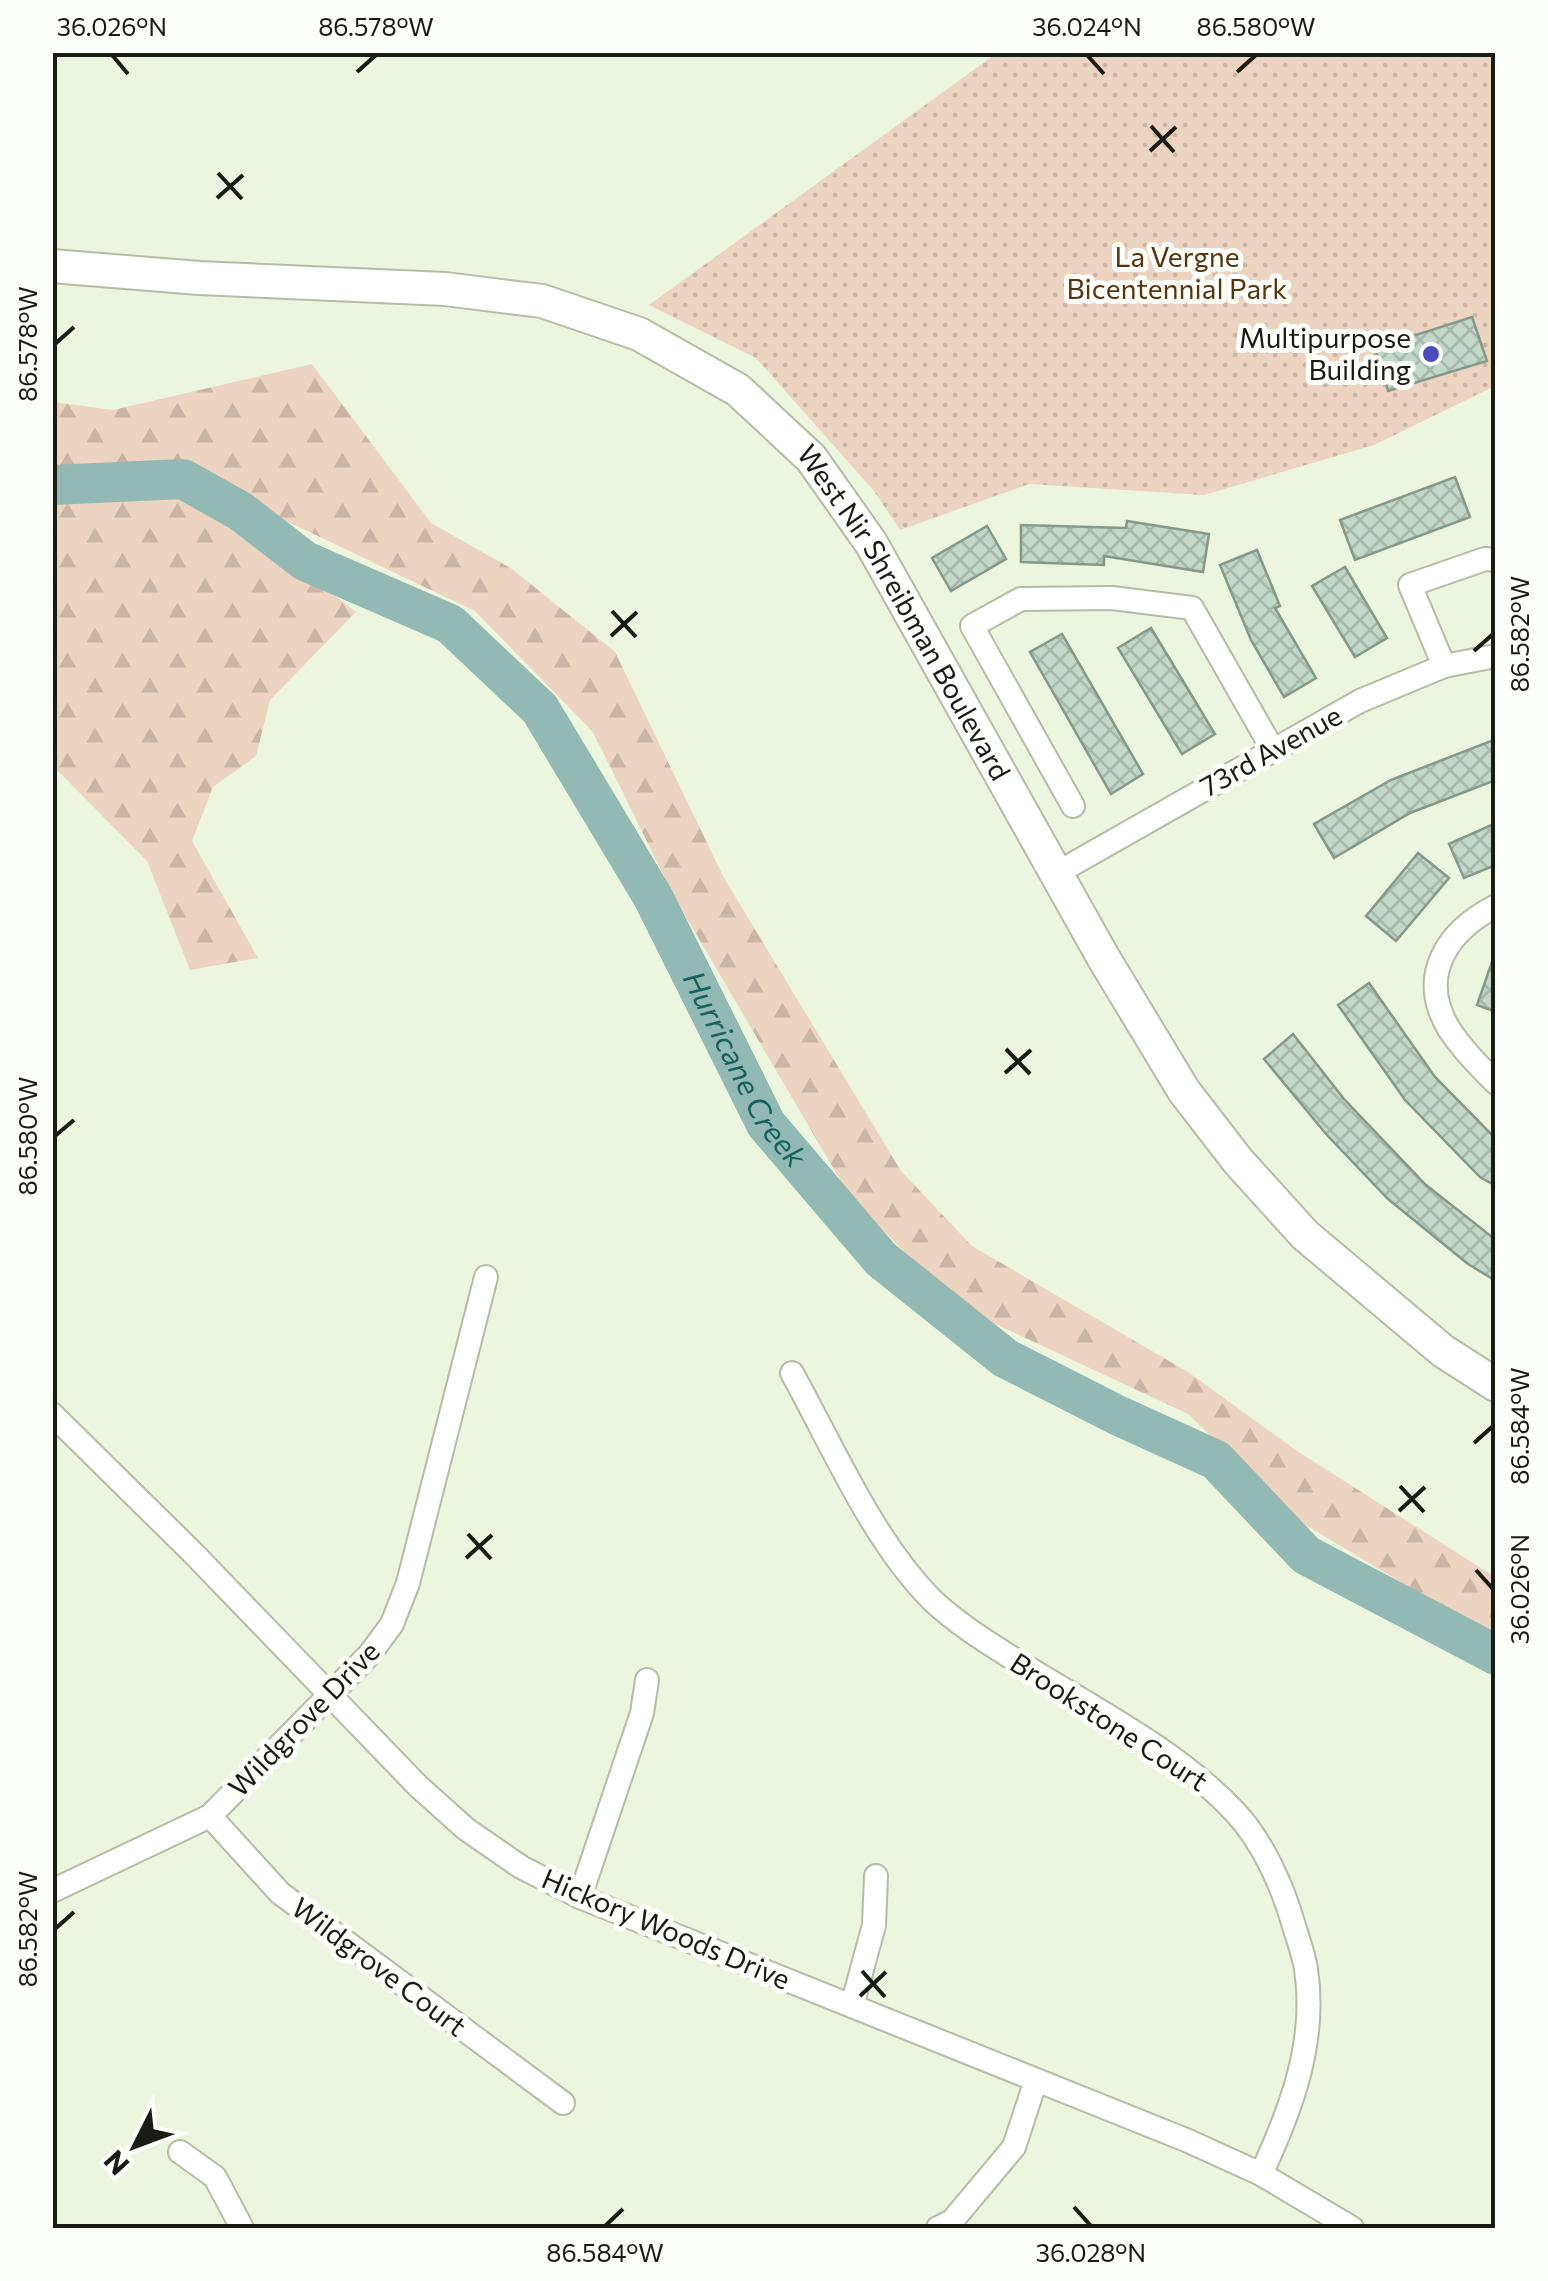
<svg xmlns="http://www.w3.org/2000/svg" width="1548" height="2281" viewBox="0 0 1548 2281" font-family="Commissioner,sans-serif">
	<defs>
		<pattern id="forest-firs" width="22" height="20" patternUnits="userSpaceOnUse" patternTransform="scale(2.5)"><rect width="22" height="20" fill="#edd4c0"/><path d="M5 1l3.5 6h-7zM16 11l3.5 6h-7z" fill="#cbb5a4"/></pattern>
		<pattern id="park-dots" width="8" height="8" patternUnits="userSpaceOnUse" patternTransform="scale(2.5)"><rect width="8" height="8" fill="#edd4c0"/><path d="M2 2h.1M6 6h.1" fill="none" stroke="#cbb5a4" stroke-width="1.8" stroke-linecap="round"/></pattern>
		<pattern id="building-cross-hatch" width="8" height="8" patternUnits="userSpaceOnUse" patternTransform="scale(2.5)"><rect width="8" height="8" fill="#c1d7c7"/><path d="M0 0l8 8M0 8l8-8" fill="none" stroke="#a5b8aa"/></pattern>
	</defs>
	<rect width="100%" height="100%" fill="#ecf5de"/>
	<polygon fill="url(#forest-firs)" points="312,364 431,523 512,569 615,652 724,878 901,1171 972,1246 1188,1372 1297,1451 1495,1577 1495,1639 1299,1521 1188,1414 957,1306 849,1195 675,898 593,732 475,611 280,518 273,548 356,612 270,700 256,756 213,787 192,841 258,958 190,970 147,861 53,766 53,402 113,410"/>
	<polygon fill="url(#park-dots)" points="997,53 1495,53 1495,386 1374,445 1204,495 1029,484 900,530 874,491 756,358 649,305"/>
	<g fill="none" stroke-linecap="round" stroke-linejoin="round">
		<path stroke="#92b9b3" stroke-width="40" id="s1" d="M52,485L183,479L240,511L305,561L450,624L540,709L653,897L766,1124L881,1259L1005,1358L1117,1415L1216,1460L1306,1555L1496,1655"/>
	</g>
	<g fill="url(#building-cross-hatch)" stroke="#85998b" stroke-width="2.5">
		<polygon points="1472,317 1487,361 1388,391 1375,348"/>
		<polygon points="1455,477 1470,517 1355,560 1340,520"/>
		<polygon points="1127,521 1209,534 1203,572 1104,556 1104,565 1021,562 1021,525 1126,528"/>
		<polygon points="987,526 1006,559 951,591 932,558"/>
		<polygon points="1257,550 1280,606 1275,608 1316,678 1284,697 1251,640 1220,565"/>
		<polygon points="1345,567 1387,638 1355,657 1312,586"/>
		<polygon points="1151,628 1215,734 1182,754 1118,648"/>
		<polygon points="1062,634 1143,774 1111,794 1030,652"/>
		<polygon points="1496,739 1496,780 1410,813 1334,858 1314,824 1391,780"/>
		<polygon points="1496,823 1496,865 1464,878 1449,844"/>
		<polygon points="1418,853 1449,878 1396,941 1366,916"/>
		<polygon points="1493,959 1496,959 1496,1012 1477,1005"/>
		<polygon points="1369,983 1435,1077 1496,1139 1496,1186 1480,1177 1405,1100 1338,1005"/>
		<polygon points="1293,1034 1344,1099 1426,1185 1496,1240 1496,1281 1468,1264 1388,1199 1326,1134 1264,1059"/>
	</g>
	<g fill="none" stroke-linecap="round" stroke-linejoin="round">
		<g stroke="#b4bca6" stroke-width="26">
			<g id="minor">
				<polyline points="1444,666 1410,585 1485,559 1496,560"/>
				<polyline points="1073,806 972,626 1021,599 1112,598 1192,608 1273,750"/>
				<polyline points="1057,873 1360,701 1444,666 1496,656"/>
				<path d="M1496,906C1447,931 1417,976 1449,1029C1462,1049 1479,1066 1496,1083"/>
				<path d="M792,1373C833,1447 872,1539 931,1599C956,1623 988,1643 1017,1661C1089,1706 1177,1750 1235,1812C1263,1842 1283,1887 1294,1926C1298,1940 1304,1955 1306,1969C1317,2042 1291,2110 1261,2174"/>
				<polyline points="52,1414 194,1554 418,1786 466,1829 521,1867 580,1897 1186,2140 1261,2174 1352,2228"/>
				<polyline points="210,1816 280,1893 563,2103"/>
				<polyline points="52,1891 210,1816 370,1654 392,1624 408,1583 486,1277"/>
				<polyline points="580,1897 642,1713 647,1680"/>
				<polyline points="852,2006 874,1925 876,1876"/>
				<polyline points="180,2152 215,2177 242,2228"/>
				<polyline points="938,2228 952,2221 1014,2147 1036,2080"/>
			</g>
		</g>
		<g stroke="#b4bca6" stroke-width="36">
			<g id="secondary">
				<path id="s2" d="M52,266L199,278L445,289L542,301L639,334L738,390L811,458L871,543L1103,957L1184,1091L1238,1161L1305,1235L1443,1351L1496,1385"/>
			</g>
		</g>
		<use href="#minor" stroke="#fff" stroke-width="22"/>
		<use href="#secondary" stroke="#fff" stroke-width="32"/>
	</g>
	<path fill="none" stroke="#191c13" stroke-width="4" d="M112,55L128,74M1087,55L1104,74M357,72L376,55M1237,72L1256,55M1151,126L1174,152M1150,151L1176,127M218,173L242,199M217,198L243,175M55,344L74,327M612,611L636,637M611,636L637,612M1474,651L1493,634M1006,1049L1030,1074M1005,1073L1031,1050M55,1136L74,1120M1474,1443L1493,1426M1400,1486L1424,1512M1399,1511L1425,1487M468,1534L491,1559M466,1558L492,1535M1476,1570L1493,1589M55,1929L74,1912M862,1971L885,1997M860,1996L886,1972M1074,2207L1091,2226M605,2226L623,2209"/>
	<circle fill="#4b4bc1" stroke="#fdfffa" stroke-width="4" cx="1431" cy="354" r="10"/>
	<g text-anchor="middle" stroke-width="10" stroke-linejoin="round" paint-order="stroke">
		<g font-size="28" fill="#58340d" stroke="#fdfffa">
			<text x="1177" y="267">La Vergne<tspan x="1177" dy="32">Bicentennial Park</tspan></text>
		</g>
		<g font-size="28" fill="#191c13" stroke="#fdfffa" text-anchor="end">
			<text x="1411" y="348">Multipurpose<tspan x="1411" dy="32">Building</tspan></text>
		</g>
		<g font-size="28" fill="#191c13" stroke="#fdfffa">
			<text dy="10" stroke="none"><textPath href="#s2" startOffset="988">West Nir Shreibman Boulevard</textPath></text>
			<text transform="translate(1271 751) rotate(-29)" y="10">73rd Avenue</text>
			<text transform="translate(304 1719) rotate(-46)" y="10">Wildgrove Drive</text>
			<text transform="translate(1109 1722) rotate(33)" y="10">Brookstone Court</text>
			<text transform="translate(666 1929) rotate(23)" y="10">Hickory Woods Drive</text>
			<text transform="translate(379 1967) rotate(37)" y="10">Wildgrove Court</text>
		</g>
		<g font-size="30" font-style="italic" fill="#15635b" stroke="#fdfffa">
			<text dy="10" stroke="none"><textPath href="#s1" startOffset="975">Hurricane Creek</textPath></text>
		</g>
	</g>
	<rect width="1548" height="2281" fill="none" stroke="#fdfffa" stroke-width="110"/>
	<g transform="translate(135 2146) rotate(228)" stroke="#fdfffa" stroke-width="8" paint-order="stroke">
	<path d="M0-8L18 38L0 25L-18 38Z" fill="#191c13"/>
	<text y="-15" font-size="28" font-weight="bold" text-anchor="middle" fill="#191c13">N</text>
	</g>
	<rect x="55" y="55" width="1438" height="2171" fill="none" stroke="#191c13" stroke-width="4"/>
	<g font-size="25" text-anchor="middle" fill="#191c13">
		<text x="112" y="36">36.026°N</text>
		<text x="376" y="36">86.578°W</text>
		<text x="1087" y="36">36.024°N</text>
		<text x="1256" y="36">86.580°W</text>
		<text transform="translate(28 344) rotate(-90)" y="9">86.578°W</text>
		<text transform="translate(1520 634) rotate(-90)" y="9">86.582°W</text>
		<text transform="translate(28 1136) rotate(-90)" y="9">86.580°W</text>
		<text transform="translate(1520 1426) rotate(-90)" y="9">86.584°W</text>
		<text transform="translate(1520 1589) rotate(-90)" y="9">36.026°N</text>
		<text transform="translate(28 1929) rotate(-90)" y="9">86.582°W</text>
		<text x="605" y="2262">86.584°W</text>
		<text x="1091" y="2262">36.028°N</text>
	</g>
</svg>
